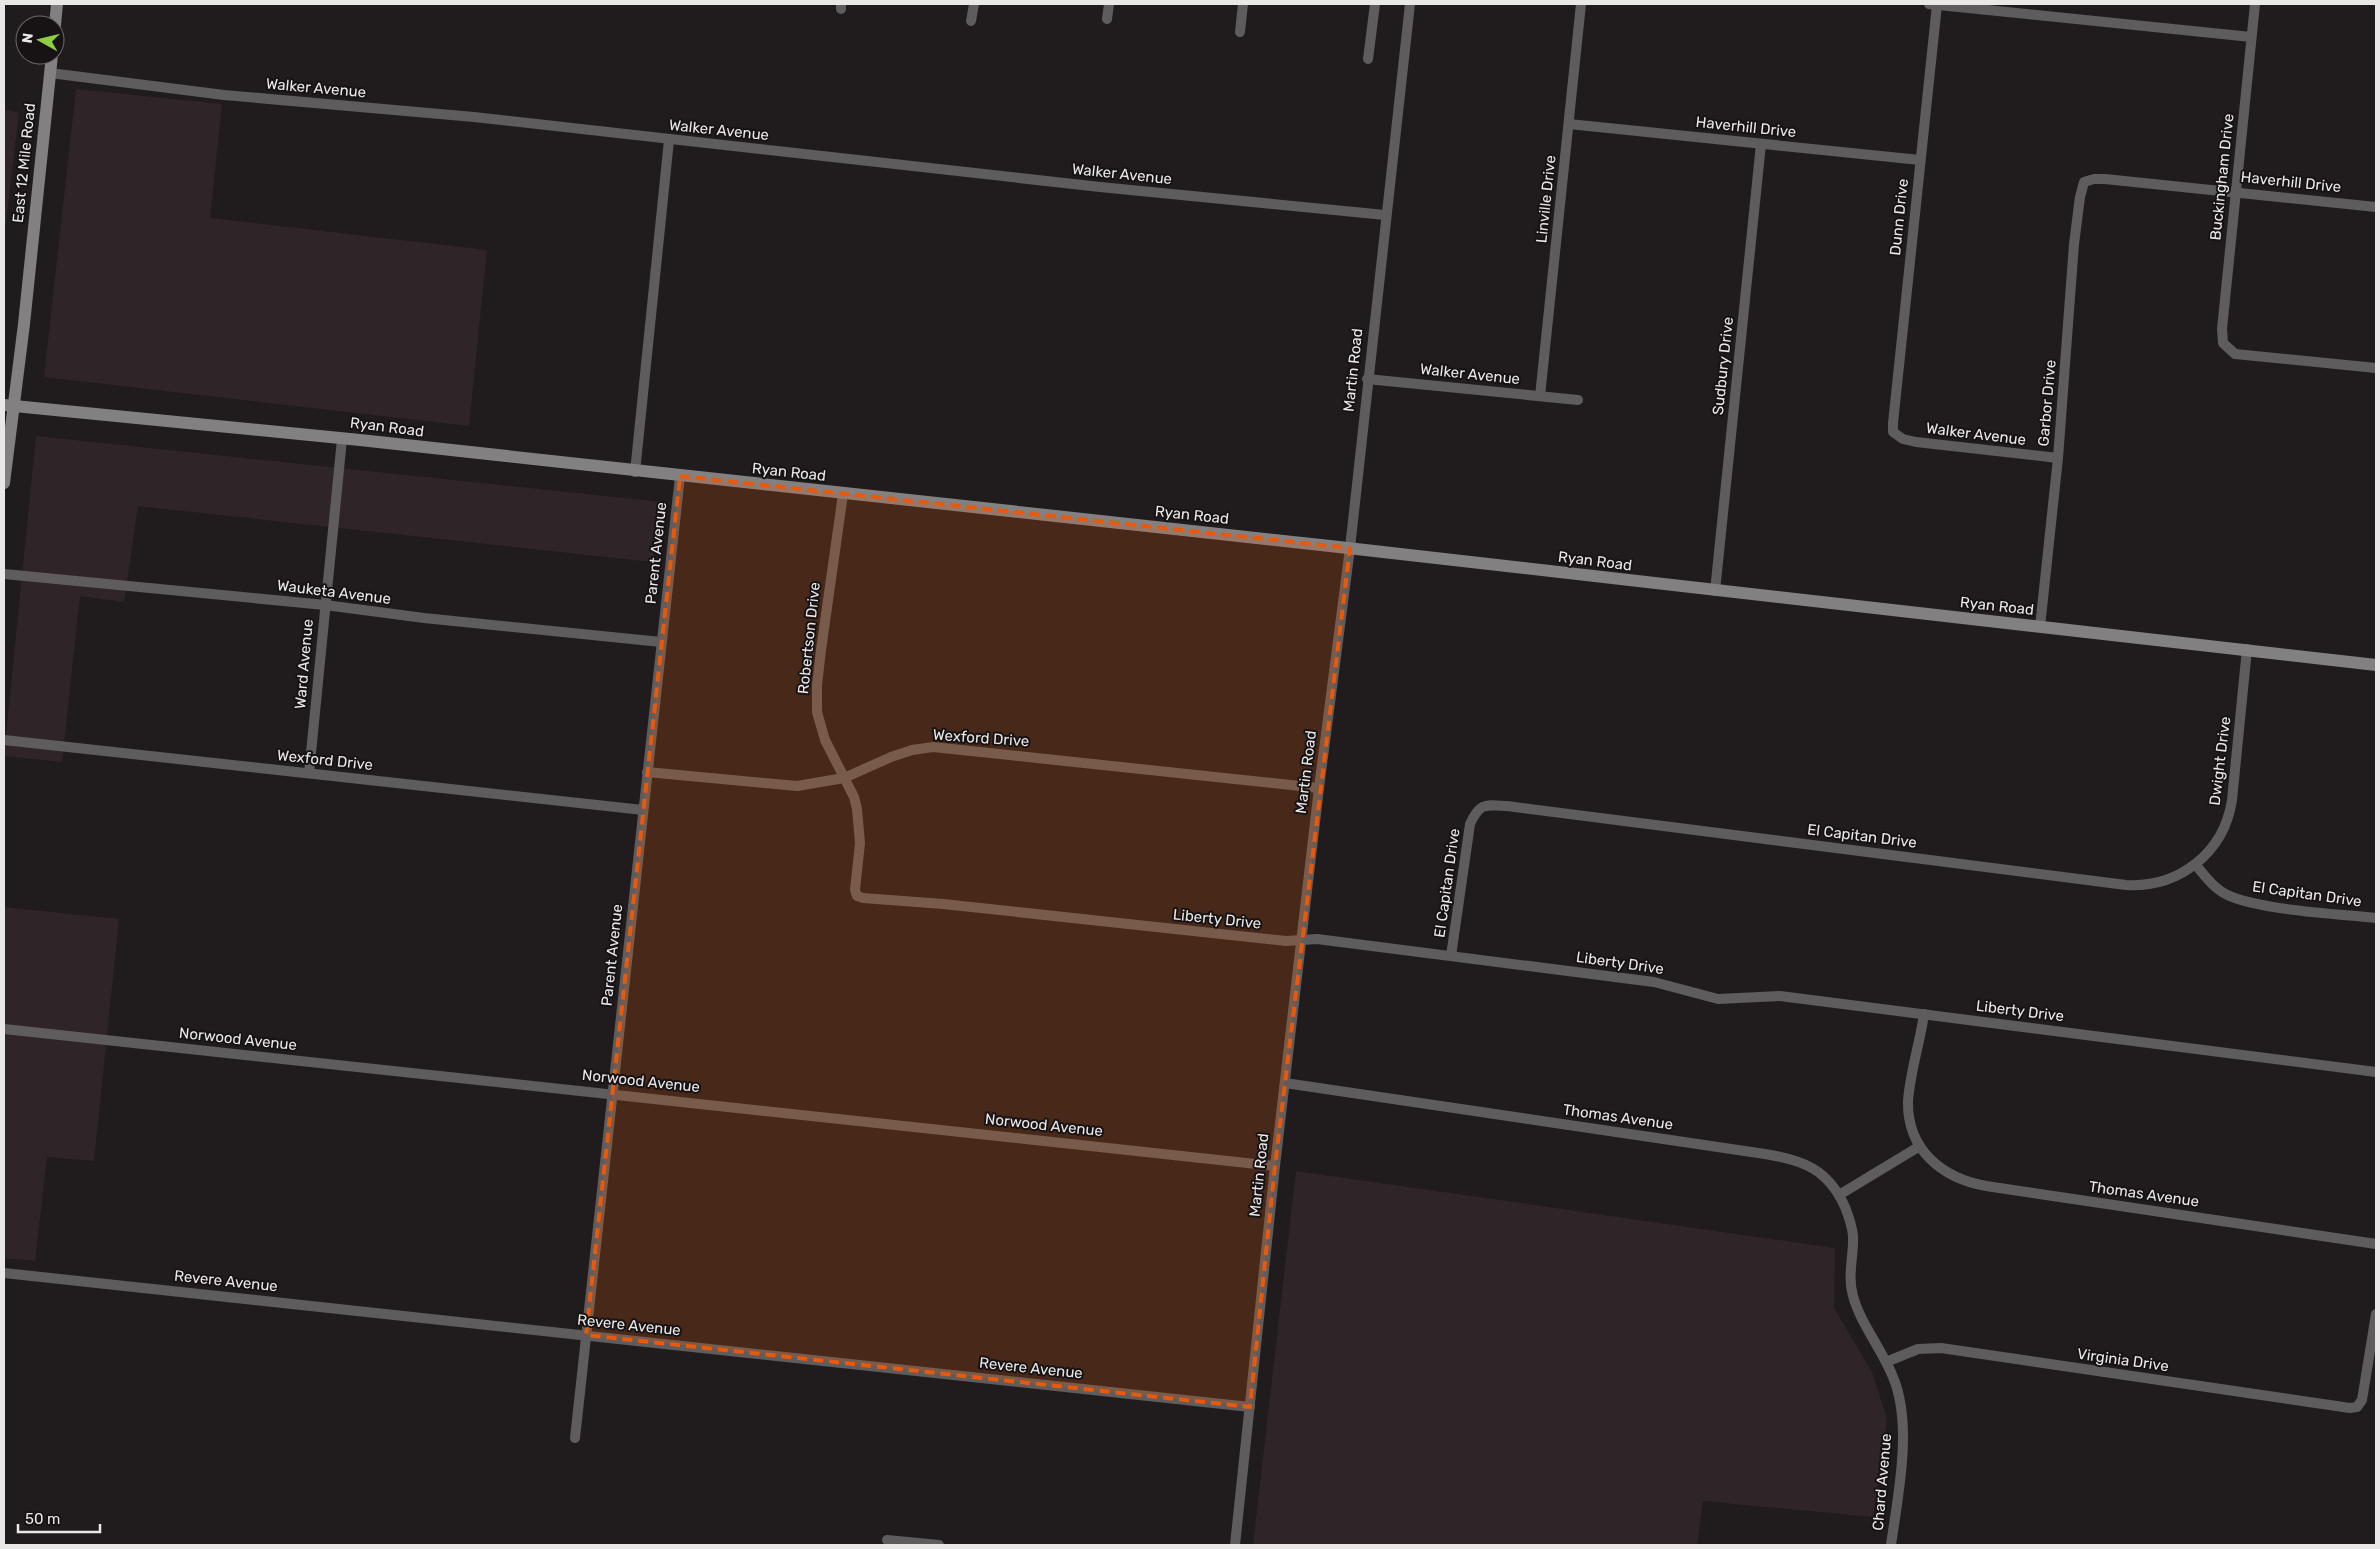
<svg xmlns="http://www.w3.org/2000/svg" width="2380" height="1549" viewBox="0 0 2380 1549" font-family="Rubik,sans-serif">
	<rect width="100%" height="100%" fill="#201c1d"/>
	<g fill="#2f2427">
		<polygon points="76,89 222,104 210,218 487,250 469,426 44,377"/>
		<polygon points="4,110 19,112 4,239"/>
		<polygon points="36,436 662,502 652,562 138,506 124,602 80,596 62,762 4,756"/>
		<polygon points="4,907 119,919 94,1161 47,1157 35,1261 4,1258"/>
		<polygon points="1296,1171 1835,1248 1834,1308 1872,1372 1887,1419 1873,1517 1703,1501 1697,1545 1253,1545"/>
	</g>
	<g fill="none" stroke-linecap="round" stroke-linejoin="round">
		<g stroke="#5e5c5d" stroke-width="10">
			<polyline points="1929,4 2251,37"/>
			<polyline points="2255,4 2222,329 2223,343 2235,354 2376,368"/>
			<polyline points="1937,5 1893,423 1893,432 1903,439 1916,442 2058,458"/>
			<polyline points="841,9 841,4"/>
			<polyline points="1107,19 1109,4"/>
			<polyline points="971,21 974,4"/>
			<polyline points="1240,32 1243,4"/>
			<polyline points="1368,59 1375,4"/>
			<polyline points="50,73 224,95 474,117 1100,187 1385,215"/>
			<polyline points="1569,124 1920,160"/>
			<polyline points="1367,379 1578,400"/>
			<polyline points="1540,396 1581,4"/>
			<polyline points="635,472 669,140"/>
			<polyline points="843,494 821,650 817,685 817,712 825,740 854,797 857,809 860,843 855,890 857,896 863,898 943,904 1286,941 1317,939 1654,982 1718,999 1780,996 2376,1072"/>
			<polyline points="4,574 325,605 424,618 661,642"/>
			<polyline points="1715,591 1761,144"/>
			<polyline points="2040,627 2058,458 2074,244 2080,197 2084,182 2094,179 2105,179 2376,207"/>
			<polyline points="4,740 643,810"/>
			<polyline points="647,772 797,786 844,778 891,757 912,750 933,747 1319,788"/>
			<polyline points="309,773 342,439"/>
			<path d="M2196,865C2204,875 2211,885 2222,892C2250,910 2340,914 2376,918"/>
			<path d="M1451,956L1470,824C1480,802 1486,805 1507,806L2126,885C2179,888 2224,853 2232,800L2247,649"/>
			<path d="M1924,1014C1920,1043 1910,1072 1908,1101C1907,1150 1942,1178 1986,1186L2376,1244"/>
			<polyline points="4,1029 1275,1166"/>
			<path d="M1285,1083L1765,1154C1803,1160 1828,1169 1845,1207C1849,1217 1852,1225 1853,1236C1854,1256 1847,1275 1853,1296C1861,1325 1882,1349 1893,1377C1913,1425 1898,1495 1891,1545"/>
			<polyline points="1839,1195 1920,1146"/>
			<polyline points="4,1273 1250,1407"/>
			<polyline points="1886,1362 1918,1349 1941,1348 2350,1408 2357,1407 2362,1400 2376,1314"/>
			<polyline points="575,1438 680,476"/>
			<polyline points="887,1540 939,1545"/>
			<polyline points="1235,1545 1275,1166 1319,788 1350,548 1410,4"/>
		</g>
		<g stroke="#838082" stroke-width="12">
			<polyline points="55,25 57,4"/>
			<polyline points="4,405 360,440 1330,546 2376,665"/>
			<polyline points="4,483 24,324 52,55"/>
		</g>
	</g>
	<path fill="#e8590c" fill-opacity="0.2" stroke="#e8590c" stroke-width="4" stroke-dasharray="10 6" stroke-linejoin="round" d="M680,476L1350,548L1275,1166L1250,1407L586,1335Z"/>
	<g text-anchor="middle" stroke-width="4" stroke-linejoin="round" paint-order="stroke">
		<g font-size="15" fill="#eae7e7" stroke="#171314">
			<text transform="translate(316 88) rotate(5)" y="5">Walker Avenue</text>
			<text transform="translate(1746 127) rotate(6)" y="5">Haverhill Drive</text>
			<text transform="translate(719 130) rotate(6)" y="5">Walker Avenue</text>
			<text transform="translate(24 163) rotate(-84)" y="5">East 12 Mile Road</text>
			<text transform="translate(1122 174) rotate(6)" y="5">Walker Avenue</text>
			<text transform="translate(2222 177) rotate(-84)" y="5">Buckingham Drive</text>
			<text transform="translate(2291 182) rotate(6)" y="5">Haverhill Drive</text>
			<text transform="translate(1546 199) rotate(-84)" y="5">Linville Drive</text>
			<text transform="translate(1899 217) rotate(-84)" y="5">Dunn Drive</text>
			<text transform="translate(1723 366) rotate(-84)" y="5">Sudbury Drive</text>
			<text transform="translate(1353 370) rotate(-84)" y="5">Martin Road</text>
			<text transform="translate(1470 374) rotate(6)" y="5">Walker Avenue</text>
			<text transform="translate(2047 403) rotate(-85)" y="5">Garbor Drive</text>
			<text transform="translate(387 427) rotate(7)" y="5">Ryan Road</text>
			<text transform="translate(1976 434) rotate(7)" y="5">Walker Avenue</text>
			<text transform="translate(789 472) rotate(6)" y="5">Ryan Road</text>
			<text transform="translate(1192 515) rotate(6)" y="5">Ryan Road</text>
			<text transform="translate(656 553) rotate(-84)" y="5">Parent Avenue</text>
			<text transform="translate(1595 561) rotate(7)" y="5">Ryan Road</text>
			<text transform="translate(334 592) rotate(7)" y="5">Wauketa Avenue</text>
			<text transform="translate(1997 606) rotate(6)" y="5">Ryan Road</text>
			<text transform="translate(809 638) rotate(-84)" y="5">Robertson Drive</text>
			<text transform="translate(304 664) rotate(-85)" y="5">Ward Avenue</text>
			<text transform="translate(981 738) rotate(4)" y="5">Wexford Drive</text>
			<text transform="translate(325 760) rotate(6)" y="5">Wexford Drive</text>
			<text transform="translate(2220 761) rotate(-83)" y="5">Dwight Drive</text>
			<text transform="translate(1306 772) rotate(-83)" y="5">Martin Road</text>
			<text transform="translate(1862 836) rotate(7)" y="5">El Capitan Drive</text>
			<text transform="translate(1447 883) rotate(-82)" y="5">El Capitan Drive</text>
			<text transform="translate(2307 894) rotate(8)" y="5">El Capitan Drive</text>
			<text transform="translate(1217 919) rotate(6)" y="5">Liberty Drive</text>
			<text transform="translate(612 955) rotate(-84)" y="5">Parent Avenue</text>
			<text transform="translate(1620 963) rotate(8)" y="5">Liberty Drive</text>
			<text transform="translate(2020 1011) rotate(7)" y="5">Liberty Drive</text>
			<text transform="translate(238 1039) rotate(6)" y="5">Norwood Avenue</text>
			<text transform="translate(641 1081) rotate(6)" y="5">Norwood Avenue</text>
			<text transform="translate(1618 1117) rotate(8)" y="5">Thomas Avenue</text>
			<text transform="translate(1044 1125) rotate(6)" y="5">Norwood Avenue</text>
			<text transform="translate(1259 1175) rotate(-84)" y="5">Martin Road</text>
			<text transform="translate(2144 1194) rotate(8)" y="5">Thomas Avenue</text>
			<text transform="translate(226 1281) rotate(6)" y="5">Revere Avenue</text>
			<text transform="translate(629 1325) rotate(6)" y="5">Revere Avenue</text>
			<text transform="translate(2123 1360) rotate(8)" y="5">Virginia Drive</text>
			<text transform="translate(1031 1368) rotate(6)" y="5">Revere Avenue</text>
			<text transform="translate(1882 1482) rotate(-85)" y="5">Chard Avenue</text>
		</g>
	</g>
	<rect width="2380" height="1549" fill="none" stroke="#eae7e7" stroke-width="10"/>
	<g transform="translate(40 40) rotate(278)"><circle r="24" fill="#171314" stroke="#6b6868"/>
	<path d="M0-4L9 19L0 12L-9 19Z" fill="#8ece43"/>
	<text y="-8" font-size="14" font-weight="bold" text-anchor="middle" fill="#eae7e7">N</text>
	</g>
	<path d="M18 1524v8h82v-8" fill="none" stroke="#eae7e7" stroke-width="2.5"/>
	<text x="25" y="1524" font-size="15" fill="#eae7e7" stroke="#171314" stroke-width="4" paint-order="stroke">50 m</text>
</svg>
